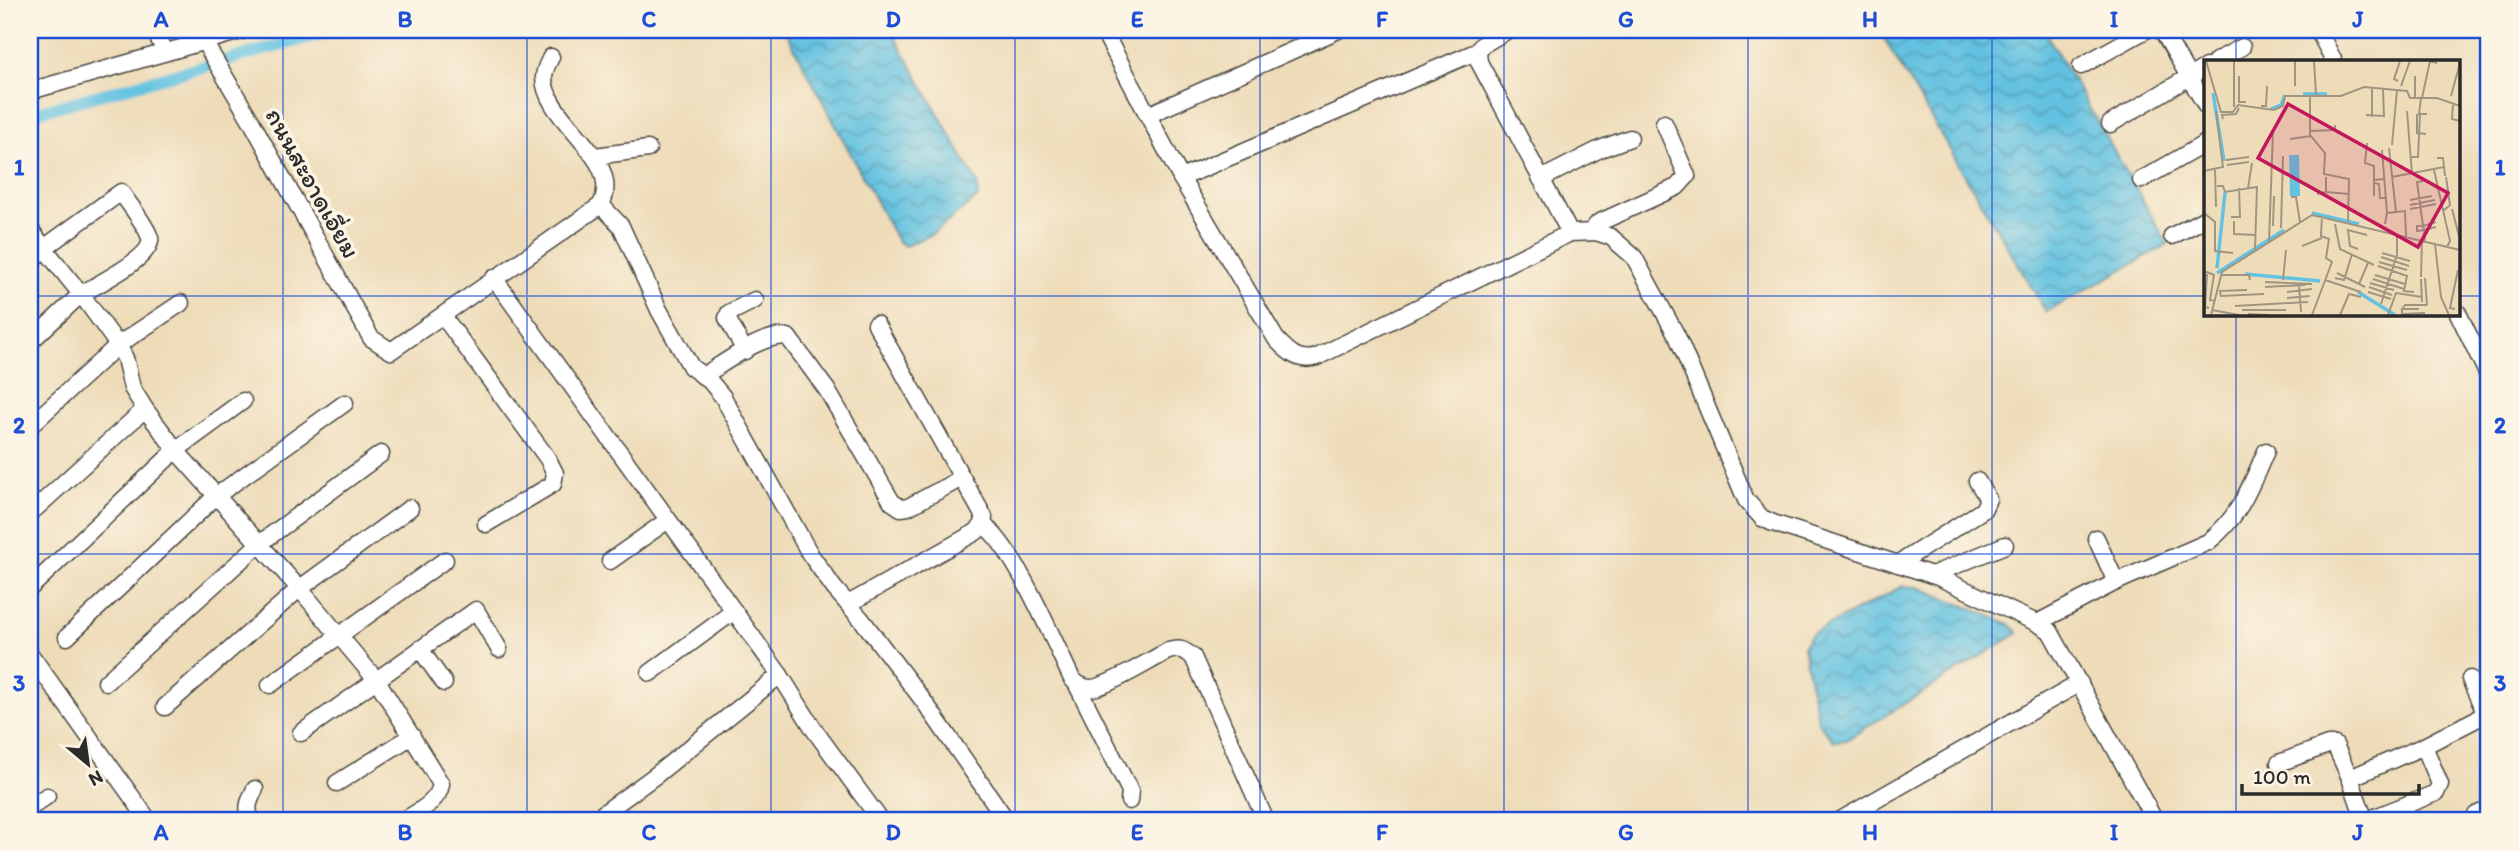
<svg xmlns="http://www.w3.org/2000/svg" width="2519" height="851" viewBox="0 0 2519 851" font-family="Itim,'Playpen Sans Thai',sans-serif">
	<defs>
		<pattern id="water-waves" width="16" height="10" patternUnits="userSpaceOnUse" patternTransform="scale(1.75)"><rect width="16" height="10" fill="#63c2e1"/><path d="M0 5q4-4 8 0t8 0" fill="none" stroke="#529eb7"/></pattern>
	</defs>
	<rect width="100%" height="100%" fill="#fcf5e5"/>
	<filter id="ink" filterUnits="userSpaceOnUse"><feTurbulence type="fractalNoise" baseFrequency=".0143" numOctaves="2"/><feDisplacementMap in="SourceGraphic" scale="14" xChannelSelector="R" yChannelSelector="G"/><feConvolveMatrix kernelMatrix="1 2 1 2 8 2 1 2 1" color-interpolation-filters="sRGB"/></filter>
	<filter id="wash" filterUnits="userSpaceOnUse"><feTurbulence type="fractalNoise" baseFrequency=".00686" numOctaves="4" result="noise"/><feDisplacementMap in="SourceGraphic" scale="28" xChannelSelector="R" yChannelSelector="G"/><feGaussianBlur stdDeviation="1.57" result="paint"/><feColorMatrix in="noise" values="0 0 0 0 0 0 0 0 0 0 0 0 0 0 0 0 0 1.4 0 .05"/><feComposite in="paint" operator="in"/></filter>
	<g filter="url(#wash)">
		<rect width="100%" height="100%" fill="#eedcb9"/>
		<g fill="url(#water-waves)" stroke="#477686" stroke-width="2">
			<polygon points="785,30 891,30 978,184 978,197 931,235 905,246 897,241"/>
			<polygon points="1879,30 2044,30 2168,244 2046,312"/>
			<polygon points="1903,586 1918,587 2010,624 2018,633 1846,740 1834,741 1818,722 1803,647 1810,635"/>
		</g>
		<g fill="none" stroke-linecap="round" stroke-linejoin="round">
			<polyline stroke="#63c2e1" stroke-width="12" points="30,114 337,30"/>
		</g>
	</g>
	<g filter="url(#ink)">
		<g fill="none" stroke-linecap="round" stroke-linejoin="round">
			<g stroke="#484640" stroke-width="19">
				<g id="minor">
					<polyline points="154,30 165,51"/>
					<path d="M1103,30L1181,178L1276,339C1288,352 1299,363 1317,357L1570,233L1596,232L1611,237L1634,257L1677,336L1746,500L1762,518L1773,523L1938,577L2037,623L2050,631L2155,821"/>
					<polyline points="1508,30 1482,45 1478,51 1479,62 1570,233"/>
					<polyline points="2162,30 2206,106"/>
					<polyline points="2318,30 2334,61"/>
					<path d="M203,40L250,119L371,338L391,351L601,205C625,158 544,122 544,77C544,70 548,63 551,57"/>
					<polyline points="2216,61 2242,47"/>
					<polyline points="2081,66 2146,30"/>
					<polyline points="30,91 244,30"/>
					<polyline points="1148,115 1338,30"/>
					<polyline points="2110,124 2206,67"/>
					<polyline points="595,156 648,149"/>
					<polyline points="1181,178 1478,51"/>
					<polyline points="1541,179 1600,149 1630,138"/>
					<polyline points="2141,180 2206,143"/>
					<path d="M121,192C128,203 147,226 150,238C154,257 96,285 81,294L44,248Z"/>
					<polyline points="601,205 621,226 659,310 691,367 709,380 723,397 810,554 834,588 862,620 925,703 1007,821"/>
					<polyline points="30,229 44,248 30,262"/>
					<polyline points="1591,232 1598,223 1677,187 1687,176 1664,123"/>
					<polyline points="2172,236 2206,218"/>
					<polyline points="494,278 780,675 815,731 881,821"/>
					<polyline points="2458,313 2489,377"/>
					<polyline points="443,316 548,459 555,473 553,484 486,524"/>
					<path d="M30,342L81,294L118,345L125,358L132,388L145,409L179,454L304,594L378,682L441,784C439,802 417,812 403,821"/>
					<polyline points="745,351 727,318 729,313 755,300"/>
					<path d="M703,376C725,363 764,332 788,337L827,390L892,502L901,508L908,507L962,478"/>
					<polyline points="30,426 118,345 181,303"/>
					<polyline points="35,509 145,409"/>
					<path d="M983,525C1013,544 1055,644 1072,679C1079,686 1087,690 1097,687C1118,681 1147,662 1168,651C1180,648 1183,649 1193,657L1266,821"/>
					<polyline points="2096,538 2116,582"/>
					<polyline points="610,561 668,520"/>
					<polyline points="1898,564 1983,510 1988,499 1977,481"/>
					<polyline points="1932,575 2005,545"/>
					<polyline points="30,588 176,450 243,401"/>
					<polyline points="848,604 976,532 983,525 984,517 876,324"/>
					<path d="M2037,623L2116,582L2208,542C2240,517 2250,487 2266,451"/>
					<polyline points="67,637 216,496 345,403"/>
					<polyline points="420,649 444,683"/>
					<polyline points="30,654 149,821"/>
					<polyline points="650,673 734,611"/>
					<polyline points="2470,679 2489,722"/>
					<polyline points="106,682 259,544 381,454"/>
					<polyline points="270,685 445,560"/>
					<polyline points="1077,685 1130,791 1129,801"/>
					<polyline points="165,707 299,589 410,508"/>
					<polyline points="301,733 476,610 499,649"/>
					<polyline points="2279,763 2328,745 2335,745 2350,778 2424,746 2486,714"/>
					<polyline points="2350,778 2365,821 2436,793 2440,784 2424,746"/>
					<polyline points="337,783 412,736"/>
					<polyline points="30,808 47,796"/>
					<polyline points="2476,815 2489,809"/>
					<path d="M252,821C245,809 249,801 255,789"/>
					<polyline points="593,821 656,775 780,675"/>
					<polyline points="1839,821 2080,683"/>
				</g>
			</g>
			<use href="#minor" stroke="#fff" stroke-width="16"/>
		</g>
	</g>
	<path fill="none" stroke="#1d4ed8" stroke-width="2" stroke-opacity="0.55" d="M283,30V821M527,30V821M771,30V821M1015,30V821M1260,30V821M1504,30V821M1748,30V821M1992,30V821M2236,30V61M30,296H2206M2458,296H2489M2236,313V821M30,554H2489"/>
	<g text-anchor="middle" stroke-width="7" stroke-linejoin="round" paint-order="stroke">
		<g font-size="26" fill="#2b2b2b" stroke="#fcf5e5">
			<text transform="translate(313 183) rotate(61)" y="9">ถนนสะอาดเอี่ยม</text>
		</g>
	</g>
	<g transform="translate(2204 60)">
		<rect width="256" height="256" fill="#eedcb9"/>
		<path d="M85,95H95L96,136H86Z" fill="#63c2e1"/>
		<path fill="none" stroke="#63c2e1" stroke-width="3.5" d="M9,33L20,101M99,34H123M67,49L77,45L81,35M108,153L155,164M13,208L21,133M13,213L80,170M41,214L116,221M154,232L191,255"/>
		<path fill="none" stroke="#a09580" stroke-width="2" d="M2,1L17,52H29L34,45L70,50L79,46L81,36H137L160,27L203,31L206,38H233L256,46M30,1V47M91,1V26M110,1L112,35M35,16V42H42M194,21L190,19L196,1M197,26L206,1M168,28V57M106,35V75L121,93L120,114L145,119L144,163M247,36L256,3M211,38V16M217,38L215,54H223M218,38L226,1L233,3M249,45L248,59L256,61M57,46H62L63,26M203,51L208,114M213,54V73L222,74M162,55L180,56L179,30M19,59L18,55L32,54L35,48M106,71L131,70V65M86,79L107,76M163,83L161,103L170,106V119M188,85L193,30M185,88L192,152M178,90L183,153M207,97H214L216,54M233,98H239L241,116M22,100L45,97M23,105L45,102M11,110L12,147M230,110L246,181L243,187M0,111L19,107L12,51M188,117L240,107M219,121L213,122L219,166L232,162M170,123L175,124L176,138H183M13,126H19L21,132L53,127L51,190M44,128L48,103M122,132L145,134M113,134L122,132V117M170,136V120L181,119M87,137H92L96,162M206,140L228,136M206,145L231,140M206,149L232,144M248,149L256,180M239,151L246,145L242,117M0,153L11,162V191L29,193M27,157H36L35,128M30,161V174L52,175M131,164L136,189L170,205M181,164L183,153L201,151L202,177M69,166L70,136M213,166H219L220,170L213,171ZM77,168L79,96M65,181L69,71M221,182L220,170L232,167M231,184L237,237L245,255M98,186L118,178M154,189L146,186L144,170L163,175M178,193L206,201M177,197L205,206M175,202L203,210M174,206L203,216L200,231L210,232M0,211L10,215L6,240L11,241M133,213L161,227M3,214L1,247L5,248M18,215H45L46,220M171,215L201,224M217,217L218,181M131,218L140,220L148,194M221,218L223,245M169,219L200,229M217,219L218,242M79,220L82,190M121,220L157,232M61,222L108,224M166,223L190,230M155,224L164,203M95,225L97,252M61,227L101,225M165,227L188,235M15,231L43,230M16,232L17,236L60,234M83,232L108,229M164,232L187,239M83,238L106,236M177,244L193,195V175M31,246L104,242M198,249V254L221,253M215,249H198L201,245H223M251,249L246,248L254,210M8,250L35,255M38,250H82M44,254L65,255M7,255L18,212L108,155L256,190M108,255L128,202L122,198L125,179L117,176L118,156M136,255L145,234L157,237M184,255L192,233L218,237"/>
		<path fill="#c2185b" fill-opacity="0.15" stroke="#c2185b" stroke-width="3.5" d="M84,44L244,133L214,187L54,98Z"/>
		<rect width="256" height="256" fill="none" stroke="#2b2b2b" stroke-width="3.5"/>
	</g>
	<rect width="2519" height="851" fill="none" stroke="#fcf5e5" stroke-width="77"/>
	<g transform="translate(88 764) rotate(151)" stroke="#fcf5e5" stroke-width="5" paint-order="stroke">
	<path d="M0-5L12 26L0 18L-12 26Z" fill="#2b2b2b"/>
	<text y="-10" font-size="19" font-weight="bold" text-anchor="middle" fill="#2b2b2b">N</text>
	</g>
	<path d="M2242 784v10h177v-10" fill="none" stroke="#2b2b2b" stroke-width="3.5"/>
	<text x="2253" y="784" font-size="21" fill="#2b2b2b" stroke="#fcf5e5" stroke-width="5" paint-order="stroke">100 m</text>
	<rect x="38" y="38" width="2442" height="774" fill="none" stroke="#1d4ed8" stroke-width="2.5"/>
	<g font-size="23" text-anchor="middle" font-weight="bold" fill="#1d4ed8">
		<text x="161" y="27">A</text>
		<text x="405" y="27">B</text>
		<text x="649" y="27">C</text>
		<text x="893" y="27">D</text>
		<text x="1137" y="27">E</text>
		<text x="1382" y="27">F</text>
		<text x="1626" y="27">G</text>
		<text x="1870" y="27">H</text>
		<text x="2114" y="27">I</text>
		<text x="2358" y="27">J</text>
		<text x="19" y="175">1</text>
		<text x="2500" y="175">1</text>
		<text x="19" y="433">2</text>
		<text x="2500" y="433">2</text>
		<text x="19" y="691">3</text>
		<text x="2500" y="691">3</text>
		<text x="161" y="840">A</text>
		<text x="405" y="840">B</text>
		<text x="649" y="840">C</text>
		<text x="893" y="840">D</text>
		<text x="1137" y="840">E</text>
		<text x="1382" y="840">F</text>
		<text x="1626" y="840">G</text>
		<text x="1870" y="840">H</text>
		<text x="2114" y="840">I</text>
		<text x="2358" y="840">J</text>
	</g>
</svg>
